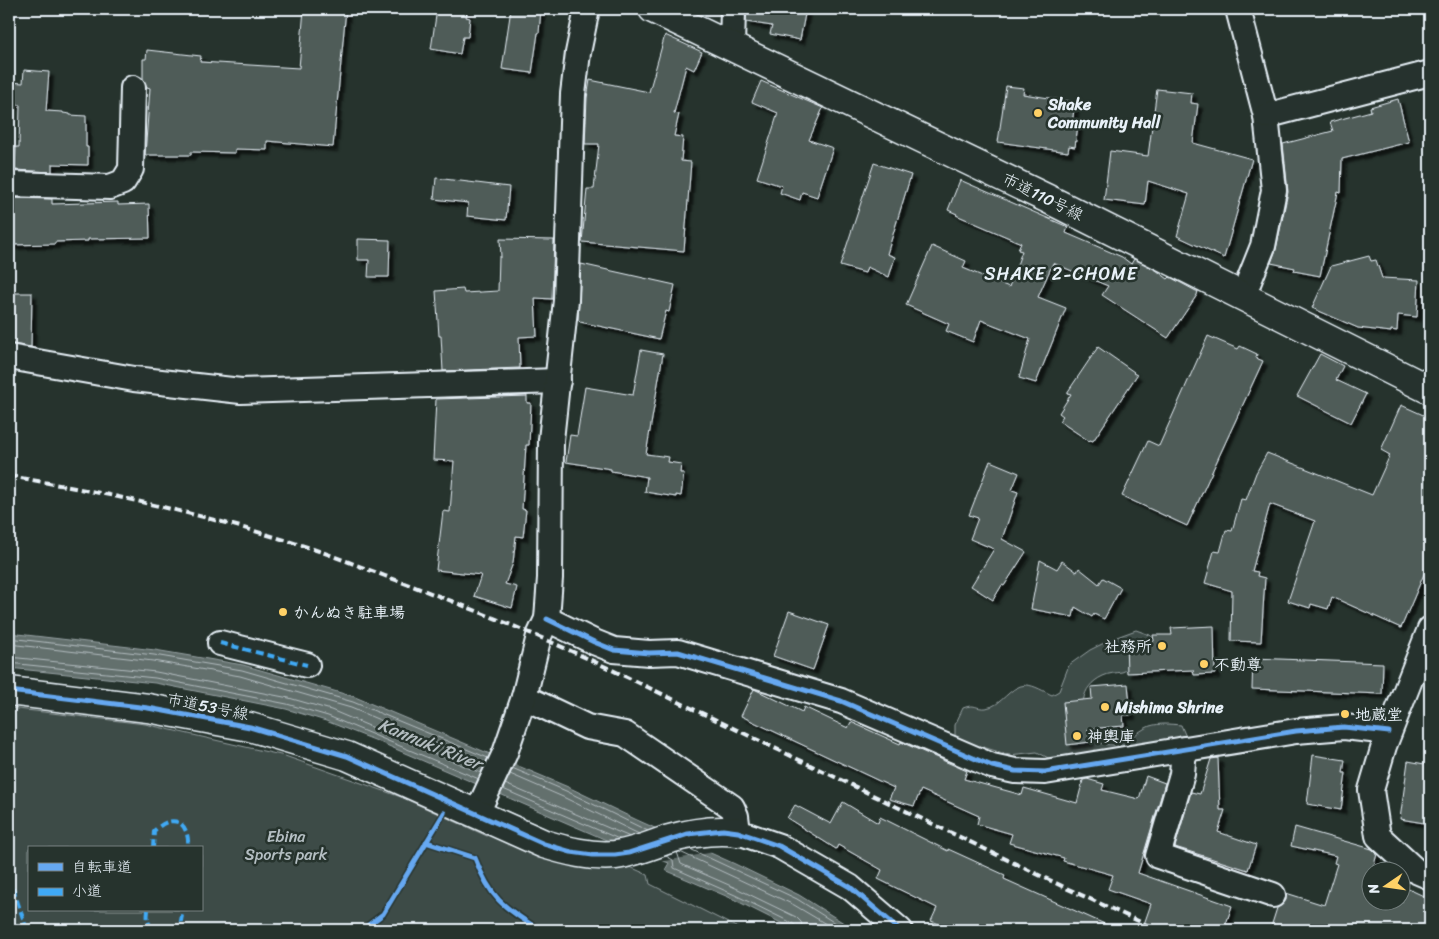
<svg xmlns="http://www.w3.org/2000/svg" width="1439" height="939" viewBox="0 0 1439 939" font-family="Sriracha,'Klee One',sans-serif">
	<defs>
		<filter id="shadow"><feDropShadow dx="4.5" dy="4.5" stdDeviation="1" flood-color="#0009"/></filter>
	</defs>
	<rect width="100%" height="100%" fill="#26332d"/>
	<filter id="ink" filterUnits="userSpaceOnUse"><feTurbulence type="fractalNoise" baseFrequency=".02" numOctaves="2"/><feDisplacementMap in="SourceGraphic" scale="10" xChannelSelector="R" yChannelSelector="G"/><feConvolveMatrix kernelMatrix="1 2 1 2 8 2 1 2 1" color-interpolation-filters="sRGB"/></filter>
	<g filter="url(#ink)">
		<g fill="#3e4b47" stroke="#939ea0" fill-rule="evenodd">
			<path d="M1136,630L1150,635L1155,641L1153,658C1143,662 1133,668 1122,672C1116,673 1109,673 1103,676C1079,687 1080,710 1088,732C1091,742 1103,745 1113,745C1127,744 1137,731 1150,726C1160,723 1170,724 1181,725L1186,737L1052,760L1037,752L1009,755L983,747L964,745L955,736V725L963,708C976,703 975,709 986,708C1002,706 1009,686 1026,685C1034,685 1045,692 1052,695L1059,691L1069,665L1090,650L1114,638Z"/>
			<path d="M9,708L145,724L285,756L401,797L487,836L500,808L648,875L650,884L742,930H9ZM29,848H201V910H29Z"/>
		</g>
		<polygon fill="#636f6d" stroke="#98a3a5" points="9,633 155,650 243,665 355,697 568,787 637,820 735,864 799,895 855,930 795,930 733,899 665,870 669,863 611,842 377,741 326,721 286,709 155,683 9,668"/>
		<polygon fill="#26332d" points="664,830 714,852 660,862 611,845"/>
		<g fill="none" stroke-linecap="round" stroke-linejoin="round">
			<g stroke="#b3bdc0" stroke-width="1">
				<polyline points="9,638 154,655 242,670 353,702 488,758"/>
				<polyline points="9,644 153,661 240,676 351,708 485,764"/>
				<polyline points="9,657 156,672 289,698 331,710 481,773"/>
				<polyline points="9,663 155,678 287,704 328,716 479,779"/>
				<polyline points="512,768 566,791 648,831"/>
				<polyline points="510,774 563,797 639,834"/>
				<polyline points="505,784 630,837"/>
				<polyline points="503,789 619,839"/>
				<polyline points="690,849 797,899 846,930"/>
				<polyline points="677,852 681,864 738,889 796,917 801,922 803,930"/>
				<polyline points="680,852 794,905 836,930"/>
				<polyline points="666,856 673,860 674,868 735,895 792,923 796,926 797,930"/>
			</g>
		</g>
		<g fill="#505c59" stroke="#e8f1f8" filter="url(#shadow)">
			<polygon points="304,9 346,9 333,147 267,141 267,150 235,149 235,153 191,152 191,155 145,155 150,88 147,87 143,79 143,59 146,59 147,50 201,56 200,62 299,68"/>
			<polygon points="437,9 468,9 466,17 470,18 468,37 463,37 460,54 431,49"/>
			<polygon points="511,9 541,9 539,33 538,33 532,73 502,69"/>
			<polygon points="747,9 806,9 800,40 770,34 772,26 746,22"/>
			<polygon points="665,35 702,52 694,70 686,66 674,113 679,114 674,136 683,137 681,161 691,162 684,251 582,242 587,189 594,189 599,144 585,144 587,98 590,80 649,92"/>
			<polygon points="24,70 49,72 46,111 63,112 63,113 70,114 70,115 86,116 86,147 88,147 88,165 52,164 52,172 15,170 16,147 19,147 20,105 9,104 9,82 23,83"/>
			<polygon points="761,81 823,108 809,140 833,148 817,197 802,192 800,200 780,193 782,186 757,178 778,113 752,102"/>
			<polygon points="1006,86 1024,88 1023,94 1075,102 1072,124 1078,125 1075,147 1069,146 1068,152 998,142"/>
			<polygon points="1157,89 1192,93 1191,103 1198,104 1193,143 1252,159 1224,258 1177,236 1189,194 1148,181 1145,205 1104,200 1110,151 1148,156"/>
			<polygon points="1398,99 1409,142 1342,159 1341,193 1338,192 1320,276 1294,271 1295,268 1271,263 1276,249 1288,192 1283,144 1333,131 1330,122 1371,111 1370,107"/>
			<polygon points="874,163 911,175 887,254 895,257 889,277 867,267 865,273 840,266"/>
			<polygon points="436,178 509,187 506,220 467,216 468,203 434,199"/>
			<polygon points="960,180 1068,227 1066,233 1122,257 1131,264 1134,259 1156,270 1168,279 1170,277 1196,291 1198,291 1197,295 1168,338 1102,295 1108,286 1053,263 1038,297 1066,308 1036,383 1019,378 1030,339 981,320 973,342 946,331 949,324 906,305 932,246 966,261 963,268 1009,287 1022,251 1018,250 1021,243 956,215 957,214 948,210"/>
			<polygon points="9,198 52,199 52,204 118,202 118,205 149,204 150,238 88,239 88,241 55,242 55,244 9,245"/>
			<polygon points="358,239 390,240 389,277 368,277 369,260 358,260"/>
			<polygon points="500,239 554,240 552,299 535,298 537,336 519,337 520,368 443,371 441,336 439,336 436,291 463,289 464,293 498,291 499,257 501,257"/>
			<polygon points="1369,256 1371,261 1376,260 1382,278 1419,280 1417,317 1398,315 1397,331 1391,330 1391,332 1358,328 1312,308 1331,266"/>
			<polygon points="581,264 675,285 669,312 666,311 659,339 580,322 578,320"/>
			<polygon points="13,293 32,293 31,347 12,344"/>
			<polygon points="1208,336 1238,349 1240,346 1257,354 1256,358 1263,361 1187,526 1122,496 1148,441 1159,446"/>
			<polygon points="1098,347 1134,372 1133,373 1137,375 1093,441 1090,440 1089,441 1059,421 1063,416 1059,413 1071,394 1067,393"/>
			<polygon points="641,350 663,354 646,454 669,457 668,462 681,464 680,473 684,473 681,496 676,495 676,497 645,492 647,477 611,471 611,469 566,462 570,435 577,436 585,387 633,395"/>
			<polygon points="1320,354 1343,366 1336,380 1366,394 1351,423 1297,396"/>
			<polygon points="527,396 527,403 531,403 529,445 526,445 522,509 526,510 523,537 516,536 513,563 505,584 517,587 512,608 474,596 481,575 436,570 443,511 450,512 454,461 433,460 436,399"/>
			<polygon points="1401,405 1430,418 1430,560 1401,628 1332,597 1328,609 1311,604 1310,608 1288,601 1315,521 1270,504 1252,571 1258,572 1257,576 1265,578 1261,642 1231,641 1232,591 1205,583 1214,551 1220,552 1226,530 1232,531 1241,499 1246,500 1256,473 1267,453 1372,495 1390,455 1381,450"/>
			<polygon points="990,461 1019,473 1012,490 1018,492 1002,539 1026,552 1004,586 1002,585 993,600 971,586 994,549 970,539 978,518 969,515"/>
			<polygon points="1040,560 1057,569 1062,561 1077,572 1079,568 1099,584 1103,578 1121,588 1104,619 1094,614 1092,617 1075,607 1073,617 1031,609"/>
			<polygon points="789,611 829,625 813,670 773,656"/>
			<polygon points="1214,626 1215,674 1194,675 1193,670 1127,673 1126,642 1154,641 1153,635 1172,635 1171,628"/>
			<polygon points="1253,658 1383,663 1382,694 1252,689"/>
			<polygon points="1128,684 1131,715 1123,715 1124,726 1088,729 1090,742 1067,745 1063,702 1092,699 1091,687"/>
			<polygon points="754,689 802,712 804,707 848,728 851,722 900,744 901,742 967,771 964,779 1022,795 1024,788 1077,803 1083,780 1087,779 1104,784 1102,790 1139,799 1146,776 1165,783 1138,873 1232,906 1224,930 1142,930 1151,904 1108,889 1113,875 1063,861 1064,858 1009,843 1012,834 977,824 979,816 921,790 914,806 889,799 894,788 741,716"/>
			<polygon points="1313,755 1345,760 1343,773 1346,773 1341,810 1307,804"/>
			<polygon points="1218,758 1220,810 1225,810 1218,832 1256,845 1248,870 1175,847 1191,792 1200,794 1211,759"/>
			<polygon points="1408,761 1430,765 1430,824 1400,819"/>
			<polygon points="843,802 878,823 880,817 948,851 948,849 1005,875 1004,879 1118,930 936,930 939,924 931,921 937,908 878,879 882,870 838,845 836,849 787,818 795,805 831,824"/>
			<polygon points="1295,827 1372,849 1377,854 1372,872 1372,902 1402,902 1402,886 1430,899 1430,930 1270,930 1277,908 1282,905 1286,900 1286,893 1324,905 1337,864 1334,863 1336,856 1291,846"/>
		</g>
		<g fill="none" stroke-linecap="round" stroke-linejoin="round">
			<g stroke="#e8f1f8" stroke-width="28">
				<g id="street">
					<polyline points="1238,9 1266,116 1274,190 1263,246 1243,296"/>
					<polyline points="732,47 733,9"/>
					<polyline points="1266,116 1430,73"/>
					<polyline points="9,184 110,187 123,182 131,169 133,88"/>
					<polyline points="9,357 134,379 241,391 558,381"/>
					<polyline points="547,619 594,642 614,650 649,653 678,652 841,701 992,766 1015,771 1045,772 1296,731 1344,727 1389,732"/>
					<polyline points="1430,629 1384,746 1371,790 1378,836 1416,871 1430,877"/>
					<polyline points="220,643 307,665"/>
					<polyline points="524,697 587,727 625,734 732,807 736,816 738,832 779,846 850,887 900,930"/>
					<polyline points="1184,749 1182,774 1158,856 1273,895"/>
					<polyline points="477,813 505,753 524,697 539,636 547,619 550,578 551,440 566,300 573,94 578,53 587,9"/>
				</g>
			</g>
			<g stroke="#e8f1f8" stroke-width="31">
				<g id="secondary">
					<polyline points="653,9 1046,198 1430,390"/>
					<path d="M9,691L148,708L250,727L347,756L544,844C567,851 590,857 615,855C632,853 650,846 666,840C690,833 713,829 738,832"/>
				</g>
			</g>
			<use href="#street" stroke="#26332d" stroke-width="24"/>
			<use href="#secondary" stroke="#26332d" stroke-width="28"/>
			<path stroke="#e8f1f8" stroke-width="4" stroke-dasharray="8 4" stroke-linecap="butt" d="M9,476C110,493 210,516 307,547C334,556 359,566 385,576C462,604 536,634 610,669L1066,888L1158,930"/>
			<g stroke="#3fa9f5" stroke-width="4" stroke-dasharray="8 4" stroke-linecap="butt">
				<polyline points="220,643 307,665"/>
				<path d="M153,848L154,831C173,812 190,822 188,848"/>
				<polyline points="9,877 27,930"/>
				<path d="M148,910C147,919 147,925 155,930"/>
				<polyline points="173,930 180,926 183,910"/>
			</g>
			<g stroke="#26332d" stroke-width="8">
				<g id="cycleway">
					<polyline points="547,619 594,642 614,650 649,653 678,652 841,701 992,766 1015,771 1045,772 1296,731 1344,727 1389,732"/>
					<polyline points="9,691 148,708 250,727 347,756 544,844 571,852 593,855 615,855 629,853 688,834 723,830 738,832 779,846 850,887 900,930"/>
					<path d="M426,842L475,858C490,898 503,907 538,929L543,930"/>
					<polyline points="362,930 383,914 444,813"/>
				</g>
			</g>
			<use href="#cycleway" stroke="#66a8f1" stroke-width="5"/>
		</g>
	</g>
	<g fill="#ffd166" stroke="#26332d" stroke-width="2">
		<circle cx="1038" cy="113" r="5"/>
		<circle cx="283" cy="612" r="5"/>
		<circle cx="1162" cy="646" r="5"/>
		<circle cx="1204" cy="664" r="5"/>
		<circle cx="1105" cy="707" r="5"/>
		<circle cx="1345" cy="714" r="5"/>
		<circle cx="1077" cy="736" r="5"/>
	</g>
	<g text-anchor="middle" stroke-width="5" stroke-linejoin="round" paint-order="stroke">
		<g font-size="16" font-weight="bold" fill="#e8f1f8" stroke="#26332d" text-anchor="start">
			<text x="1048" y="110">Shake<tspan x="1048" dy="18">Community Hall</tspan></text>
			<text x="293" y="618">かんぬき駐車場</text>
			<text x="1152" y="652" text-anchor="end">社務所</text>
			<text x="1214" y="670">不動尊</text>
			<text x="1115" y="713">Mishima Shrine</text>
			<text x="1355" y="720">地蔵堂</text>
			<text x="1087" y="742">神輿庫</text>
		</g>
		<g font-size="16" fill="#e8f1f8" stroke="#26332d">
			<text transform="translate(1043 196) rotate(26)" y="6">市道110号線</text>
			<text transform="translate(208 706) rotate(11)" y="6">市道53号線</text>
		</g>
		<g font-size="16" fill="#b5bfc3" stroke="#26332d">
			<text x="286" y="842">Ebina<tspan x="286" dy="18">Sports park</tspan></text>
		</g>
		<g font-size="18" letter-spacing="1" fill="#e8f1f8" stroke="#26332d">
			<text x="1061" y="280">SHAKE 2-CHOME</text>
		</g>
		<g font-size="18" font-style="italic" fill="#b3bdc0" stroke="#26332d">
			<text transform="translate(430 744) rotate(22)" y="6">Kannuki River</text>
		</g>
	</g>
	<rect width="1439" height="939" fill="none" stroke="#26332d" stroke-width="30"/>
	<rect x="15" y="15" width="1409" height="909" fill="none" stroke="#e8f1f8" stroke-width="2" filter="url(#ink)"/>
	<rect x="28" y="846" width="175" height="65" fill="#26332d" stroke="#747f7e"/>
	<rect x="38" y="863" width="25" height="8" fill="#66a8f1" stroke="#747f7e"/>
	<text x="72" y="872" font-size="15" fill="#e8f1f8">自転車道</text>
	<rect x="38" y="888" width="25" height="8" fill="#3fa9f5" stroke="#747f7e"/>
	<text x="72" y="896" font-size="15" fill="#e8f1f8">小道</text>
	<g transform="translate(1386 886) rotate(257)"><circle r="24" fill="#26332d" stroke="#747f7e"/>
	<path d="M0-4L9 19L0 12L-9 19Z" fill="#ffd166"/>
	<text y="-8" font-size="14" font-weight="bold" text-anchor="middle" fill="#e8f1f8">N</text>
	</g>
</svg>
